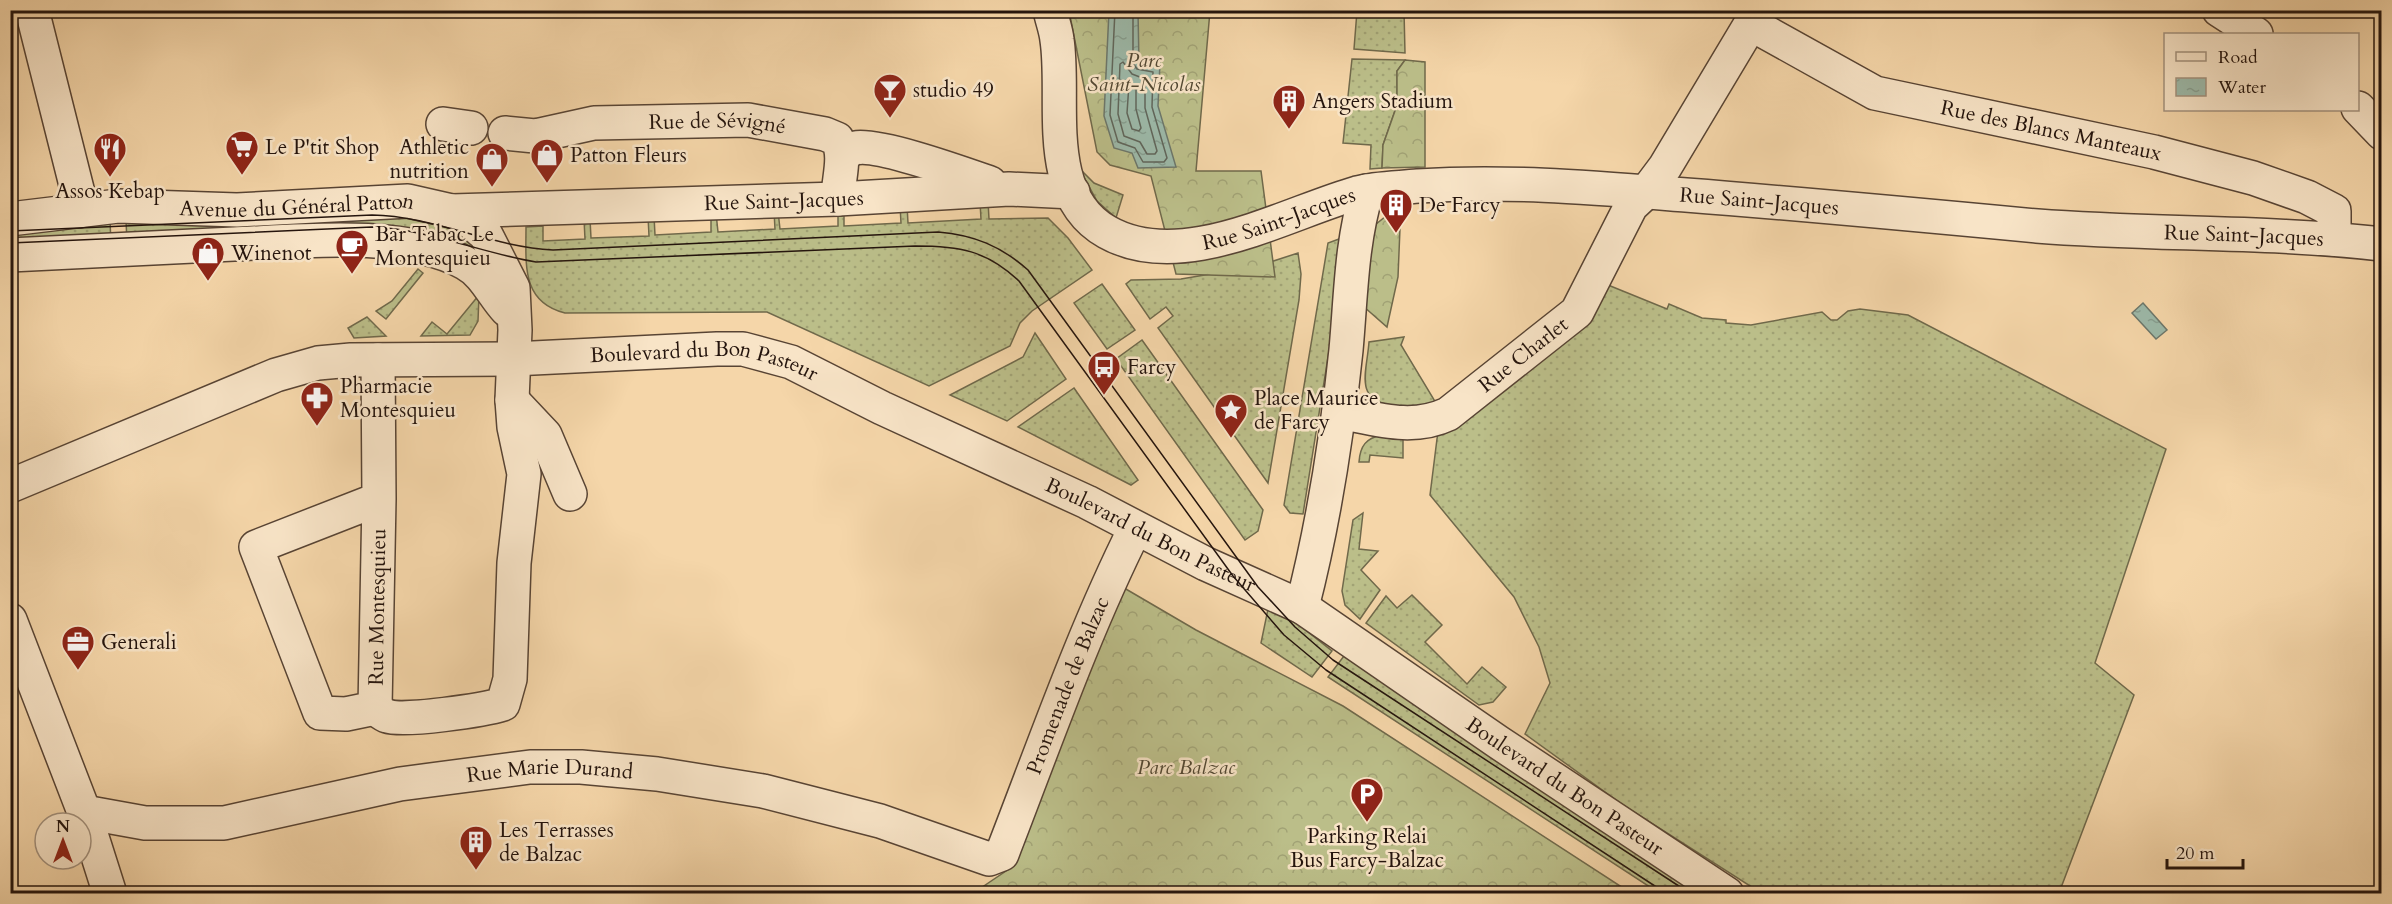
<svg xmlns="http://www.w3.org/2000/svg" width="2392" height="904" viewBox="0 0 2392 904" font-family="Cardo,serif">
	<defs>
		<pattern id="grass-dots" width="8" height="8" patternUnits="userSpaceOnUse" patternTransform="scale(1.5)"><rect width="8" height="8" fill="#bbbe89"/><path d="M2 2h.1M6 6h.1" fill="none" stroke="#a1a275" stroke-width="1.8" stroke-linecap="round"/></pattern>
		<pattern id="forest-crowns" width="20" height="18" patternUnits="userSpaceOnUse" patternTransform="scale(1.5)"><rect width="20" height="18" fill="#bbbe89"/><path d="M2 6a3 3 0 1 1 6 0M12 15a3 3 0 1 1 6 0" fill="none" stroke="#a1a275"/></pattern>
		<pattern id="water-ripples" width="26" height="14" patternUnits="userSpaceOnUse" patternTransform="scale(1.5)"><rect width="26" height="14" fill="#9cb9a9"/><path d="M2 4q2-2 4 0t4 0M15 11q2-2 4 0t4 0" fill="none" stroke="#869e90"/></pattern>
	</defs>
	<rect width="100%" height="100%" fill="#f5d6a9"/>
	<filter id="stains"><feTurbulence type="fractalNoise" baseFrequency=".00333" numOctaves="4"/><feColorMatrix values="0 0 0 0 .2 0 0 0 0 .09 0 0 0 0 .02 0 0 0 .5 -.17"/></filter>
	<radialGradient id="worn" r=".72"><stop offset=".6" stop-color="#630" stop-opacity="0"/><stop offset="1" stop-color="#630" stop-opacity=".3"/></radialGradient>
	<g fill="url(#grass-dots)" stroke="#70694b" stroke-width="1.5">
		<polygon points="1357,11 1404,11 1405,53 1354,49"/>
		<polygon points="1352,59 1405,60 1397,71 1397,105 1383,145 1382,168 1370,169 1371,145 1343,143"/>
		<polygon points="1079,168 1094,183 1123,195 1116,218 1097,201"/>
		<path d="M988,201L989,219L1048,218L1068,238L1092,270L1032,311L1020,323L1010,346L929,386L767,312L565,313C521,302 526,264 526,227L543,226V241L585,239L584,219H590L591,238L649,236L648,216H654L655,235L711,232V214L716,213L718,232L775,229L774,211H778L780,229L838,226V208H844V226L901,223L900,205H907L908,223L981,219L980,202Z"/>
		<polygon points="375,208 461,230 486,258 127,243 126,220"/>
		<polygon points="110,221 111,243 11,248 10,226"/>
		<polygon points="1339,239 1342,245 1332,332 1303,514 1290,513 1284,505 1328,243"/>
		<polygon points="1298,253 1301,274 1299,300 1268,483 1158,328 1173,316 1166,307 1150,319 1126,284 1131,280 1181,279 1258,266"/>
		<polygon points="418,269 423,273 386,319 376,311 392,301"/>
		<polygon points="1102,284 1135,330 1107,349 1074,303"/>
		<polygon points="1608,285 1667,309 1669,304 1702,318 1726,320 1726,323 1751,325 1822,312 1831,320 1837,320 1848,311 1860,309 1908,315 2166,449 2095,663 2134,695 2059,893 1761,893 1623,805 1525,734 1550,683 1539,647 1514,597 1430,495 1439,423"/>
		<polygon points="479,295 478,321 470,335 421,336 432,322 447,334"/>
		<polygon points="367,317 386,336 354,338 348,328"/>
		<polygon points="1035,333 1066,379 1007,421 950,395 1023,357"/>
		<path d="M1404,337L1401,345L1436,403C1419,408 1408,408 1390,405C1354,399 1367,371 1369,342Z"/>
		<polygon points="1142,340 1263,510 1258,531 1245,540 1116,359"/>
		<polygon points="1074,388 1138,480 1131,485 1018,427"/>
		<path d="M1382,435L1403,439V458L1370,455L1369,462H1359C1360,446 1366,438 1382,435Z"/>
		<polygon points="1363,513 1359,549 1378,551 1361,570 1380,590 1360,619 1345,605 1342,591 1353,520"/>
		<polygon points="1412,595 1442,625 1425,642 1467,684 1482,667 1506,687 1493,702 1479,705 1366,623 1386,596 1397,608"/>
		<polygon points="1268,609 1294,621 1332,651 1312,677 1261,643"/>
		<polygon points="1347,652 1702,893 1659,893 1328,677"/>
	</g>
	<g fill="url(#forest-crowns)" stroke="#70694b" stroke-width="1.5">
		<polygon points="1069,11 1210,11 1196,171 1261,171 1275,277 1176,274 1151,176 1110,165 1097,152"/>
		<polygon points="1405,60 1425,62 1425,167 1382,168 1383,145 1397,105 1397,71"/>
		<polygon points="1401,204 1398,277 1387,327 1363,306 1370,229"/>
		<polygon points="1119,585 1196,630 1343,706 1631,893 972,894 1006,871 1017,855"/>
	</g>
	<g fill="url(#water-ripples)" stroke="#6c776b" stroke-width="1.5">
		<polygon points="1109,11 1138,11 1139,63 1160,63 1158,106 1176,167 1138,168 1132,153 1114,148 1104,116"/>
		<polygon points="2143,303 2167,330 2156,339 2132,313"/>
	</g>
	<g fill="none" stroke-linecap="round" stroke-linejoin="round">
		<g stroke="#60665b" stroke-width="1.5">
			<polyline points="1115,10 1110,115 1118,142 1135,148 1143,162 1164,162 1167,158 1152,107 1153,72 1137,69 1133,63 1133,10"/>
			<polygon points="1123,62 1132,74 1145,79 1145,108 1157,151 1155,154 1147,154 1140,142 1124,136 1118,114 1120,64"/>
			<polygon points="1129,84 1136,87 1136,109 1141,128 1139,131 1132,129 1127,113"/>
		</g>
		<g stroke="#584434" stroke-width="36">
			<g id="minor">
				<polyline points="32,10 78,193 78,211"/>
				<path id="s1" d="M1050,10C1052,20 1056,30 1057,40C1066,99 1041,195 1107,232C1181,274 1284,214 1357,193C1376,188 1398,188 1418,186C1507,180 1597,188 1686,195C1803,204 1920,215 2037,226C2152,235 2267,231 2382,244"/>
				<polyline points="2219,10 2256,34"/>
				<path id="s2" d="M1751,24L1875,93L2154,152L2253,178L2307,197L2334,211V239"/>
				<polyline points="2358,108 2382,133"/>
				<polyline points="443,124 471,128"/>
				<path id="s3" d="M505,133L535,136L594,123L748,120L825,134L837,139C847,156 838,179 838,199"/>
				<path d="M843,155C847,153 851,149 855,148C878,143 964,174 990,183"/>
				<path id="s4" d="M452,211L838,199L1009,189L1073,192"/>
				<path id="s5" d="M10,219L118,206L237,210L408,201L452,211L465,217L486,235L513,288L515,330L512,400L514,427L524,474L514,563L510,679L503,704C484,710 404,722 387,716C383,715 379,711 375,708"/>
				<path d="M10,255C85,251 160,247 234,244C301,241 405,230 465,263C485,274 492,294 507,310"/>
				<polyline points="378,360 379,499 375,708 346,714 320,713 256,547 379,499"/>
				<polyline points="512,400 545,435 570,494"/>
				<path id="s6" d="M1339,412C1377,419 1412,431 1448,414L1577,312L1631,206L1647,191L1665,167L1759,10"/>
				<path id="s7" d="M10,486L276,375L318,363L351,360L513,359L717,349H743L791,362L882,408L1087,502L1206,564L1302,607L1498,742L1727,894"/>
				<path d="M1302,607C1324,522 1337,437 1346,350C1351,296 1351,243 1367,191"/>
				<polyline points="10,620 84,812 110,894"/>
				<path id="s8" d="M84,812L145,823H224L400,784L530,767H581L657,774L763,791L880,821L989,859L1002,854L1005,846C1046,740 1084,631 1135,529"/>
			</g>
		</g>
		<use href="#minor" stroke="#f8e4c7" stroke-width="33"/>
		<g stroke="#24140d" stroke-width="1.5">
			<path d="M10,231L372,215C434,216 491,247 553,250L938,232C974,235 1001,246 1028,270L1258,587L1295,627L1333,660L1691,894"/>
			<path d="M10,243L372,227C428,229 481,253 536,262L915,246C959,246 986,250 1019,281L1233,576L1284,635L1326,670L1667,894"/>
		</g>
	</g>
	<defs>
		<g id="bar-pin" transform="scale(1.725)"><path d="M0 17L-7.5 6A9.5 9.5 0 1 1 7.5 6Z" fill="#8f2418" stroke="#f8e4c7"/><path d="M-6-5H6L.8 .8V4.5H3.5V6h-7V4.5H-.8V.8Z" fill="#fff"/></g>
		<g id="building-pin" transform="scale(1.725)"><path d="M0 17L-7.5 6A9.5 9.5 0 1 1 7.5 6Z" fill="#8f2418" stroke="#f8e4c7"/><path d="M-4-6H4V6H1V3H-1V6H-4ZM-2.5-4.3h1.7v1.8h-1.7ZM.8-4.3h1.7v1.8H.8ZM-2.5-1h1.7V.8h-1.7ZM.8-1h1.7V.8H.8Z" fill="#fff"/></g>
		<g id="supermarket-pin" transform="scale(1.725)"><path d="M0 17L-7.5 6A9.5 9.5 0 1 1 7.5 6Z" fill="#8f2418" stroke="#f8e4c7"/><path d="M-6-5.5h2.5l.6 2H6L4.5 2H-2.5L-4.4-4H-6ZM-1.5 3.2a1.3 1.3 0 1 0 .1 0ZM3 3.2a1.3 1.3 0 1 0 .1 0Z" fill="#fff"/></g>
		<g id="restaurant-pin" transform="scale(1.725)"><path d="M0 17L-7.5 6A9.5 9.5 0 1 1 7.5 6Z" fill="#8f2418" stroke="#f8e4c7"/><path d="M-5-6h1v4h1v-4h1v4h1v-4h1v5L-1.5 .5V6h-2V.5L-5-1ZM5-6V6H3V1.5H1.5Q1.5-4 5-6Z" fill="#fff"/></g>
		<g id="shop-pin" transform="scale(1.725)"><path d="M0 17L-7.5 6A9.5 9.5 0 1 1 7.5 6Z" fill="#8f2418" stroke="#f8e4c7"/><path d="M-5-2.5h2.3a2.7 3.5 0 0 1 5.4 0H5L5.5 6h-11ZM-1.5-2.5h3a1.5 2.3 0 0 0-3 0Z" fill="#fff"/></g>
		<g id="cafe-pin" transform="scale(1.725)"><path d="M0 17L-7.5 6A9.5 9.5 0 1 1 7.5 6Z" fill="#8f2418" stroke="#f8e4c7"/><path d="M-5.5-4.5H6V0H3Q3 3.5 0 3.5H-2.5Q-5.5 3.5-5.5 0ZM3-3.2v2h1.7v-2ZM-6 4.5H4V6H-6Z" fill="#fff"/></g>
		<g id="bus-pin" transform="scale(1.725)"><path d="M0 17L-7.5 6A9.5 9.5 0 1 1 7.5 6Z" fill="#8f2418" stroke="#f8e4c7"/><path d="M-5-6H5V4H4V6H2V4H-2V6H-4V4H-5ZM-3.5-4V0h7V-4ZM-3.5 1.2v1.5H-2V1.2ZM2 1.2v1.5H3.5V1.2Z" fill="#fff"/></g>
		<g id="pharmacy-pin" transform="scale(1.725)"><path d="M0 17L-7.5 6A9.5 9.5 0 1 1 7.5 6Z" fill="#8f2418" stroke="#f8e4c7"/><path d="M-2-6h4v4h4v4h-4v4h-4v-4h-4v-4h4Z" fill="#fff"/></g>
		<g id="sight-pin" transform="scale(1.725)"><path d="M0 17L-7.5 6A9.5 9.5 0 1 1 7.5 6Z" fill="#8f2418" stroke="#f8e4c7"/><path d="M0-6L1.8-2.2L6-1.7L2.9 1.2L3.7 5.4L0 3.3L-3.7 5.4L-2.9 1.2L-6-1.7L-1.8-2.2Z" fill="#fff"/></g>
		<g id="office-pin" transform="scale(1.725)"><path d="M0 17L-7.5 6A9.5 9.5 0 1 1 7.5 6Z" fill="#8f2418" stroke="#f8e4c7"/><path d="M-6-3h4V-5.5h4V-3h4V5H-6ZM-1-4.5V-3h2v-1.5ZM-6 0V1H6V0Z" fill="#fff"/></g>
		<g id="parking-pin" transform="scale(1.725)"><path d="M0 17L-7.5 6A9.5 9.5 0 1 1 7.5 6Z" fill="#8f2418" stroke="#f8e4c7"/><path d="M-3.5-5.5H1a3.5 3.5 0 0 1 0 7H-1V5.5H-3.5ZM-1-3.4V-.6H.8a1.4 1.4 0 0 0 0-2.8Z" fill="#fff"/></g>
	</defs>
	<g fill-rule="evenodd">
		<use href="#bar-pin" x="890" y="90"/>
		<use href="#building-pin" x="1289" y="101"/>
		<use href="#supermarket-pin" x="242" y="147"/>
		<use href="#restaurant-pin" x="110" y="149"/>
		<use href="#shop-pin" x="547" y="155"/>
		<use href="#shop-pin" x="492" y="159"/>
		<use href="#building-pin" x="1396" y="205"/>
		<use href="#cafe-pin" x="352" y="246"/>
		<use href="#shop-pin" x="208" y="253"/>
		<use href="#bus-pin" x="1104" y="367"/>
		<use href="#pharmacy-pin" x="317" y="398"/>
		<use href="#sight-pin" x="1231" y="410"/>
		<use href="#office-pin" x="78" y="642"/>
		<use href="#parking-pin" x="1367" y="794"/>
		<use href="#building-pin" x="476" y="842"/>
	</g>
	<g text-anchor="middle" stroke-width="5" stroke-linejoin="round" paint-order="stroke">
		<g font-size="21" font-style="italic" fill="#514732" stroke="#f8e4c7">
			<text x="1144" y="67">Parc<tspan x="1144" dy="24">Saint-Nicolas</tspan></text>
			<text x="1186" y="774">Parc Balzac</text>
		</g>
		<g font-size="21" fill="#24140d" stroke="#f8e4c7" text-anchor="start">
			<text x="913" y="97">studio 49</text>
			<text x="1312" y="108">Angers Stadium</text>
			<text x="265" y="154">Le P'tit Shop</text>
			<text x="469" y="154" text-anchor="end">Athletic<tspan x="469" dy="24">nutrition</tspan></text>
			<text x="570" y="162">Patton Fleurs</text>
			<text x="110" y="198" text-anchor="middle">Assos Kebap</text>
			<text x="1419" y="212">De Farcy</text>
			<text x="375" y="241">Bar Tabac Le<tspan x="375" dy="24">Montesquieu</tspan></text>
			<text x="231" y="260">Winenot</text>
			<text x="1127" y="374">Farcy</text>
			<text x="340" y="393">Pharmacie<tspan x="340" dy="24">Montesquieu</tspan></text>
			<text x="1254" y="405">Place Maurice<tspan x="1254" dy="24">de Farcy</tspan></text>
			<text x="101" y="649">Generali</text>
			<text x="499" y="837">Les Terrasses<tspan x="499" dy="24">de Balzac</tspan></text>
			<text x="1367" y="843" text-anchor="middle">Parking Relai<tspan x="1367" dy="24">Bus Farcy-Balzac</tspan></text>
		</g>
		<g font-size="21" fill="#24140d" stroke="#f8e4c7">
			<text dy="7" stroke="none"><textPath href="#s3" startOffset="214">Rue de Sévigné</textPath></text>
			<text dy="7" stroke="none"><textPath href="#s2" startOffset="322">Rue des Blancs Manteaux</textPath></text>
			<text dy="7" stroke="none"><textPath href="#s4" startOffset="332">Rue Saint-Jacques</textPath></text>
			<text dy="7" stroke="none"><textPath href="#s1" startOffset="903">Rue Saint-Jacques</textPath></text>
			<text dy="7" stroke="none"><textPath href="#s5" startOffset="288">Avenue du Général Patton</textPath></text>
			<text dy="7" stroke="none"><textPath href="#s1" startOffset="417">Rue Saint-Jacques</textPath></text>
			<text dy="7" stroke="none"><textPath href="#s1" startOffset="1389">Rue Saint-Jacques</textPath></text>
			<text dy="7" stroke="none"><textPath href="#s6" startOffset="207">Rue Charlet</textPath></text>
			<text dy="7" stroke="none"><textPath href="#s7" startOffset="720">Boulevard du Bon Pasteur</textPath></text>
			<text dy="7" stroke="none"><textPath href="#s7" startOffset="1206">Boulevard du Bon Pasteur</textPath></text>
			<text transform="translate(377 607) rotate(-89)" y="7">Rue Montesquieu</text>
			<text dy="7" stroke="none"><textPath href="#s8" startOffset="1118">Promenade de Balzac</textPath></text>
			<text dy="7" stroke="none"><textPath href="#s8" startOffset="472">Rue Marie Durand</textPath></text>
			<text dy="7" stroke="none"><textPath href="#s7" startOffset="1692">Boulevard du Bon Pasteur</textPath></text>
		</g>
	</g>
	<rect width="2392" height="904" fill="none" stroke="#f5d6a9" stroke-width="36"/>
	<rect x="12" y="12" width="2368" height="880" fill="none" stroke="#24140d" stroke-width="3"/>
	<rect x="18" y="18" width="2356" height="868" fill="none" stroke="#24140d" stroke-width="1.5"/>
	<rect x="2164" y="33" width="195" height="78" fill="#f8e4c7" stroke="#a3917d" stroke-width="1.5"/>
	<rect x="2176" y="52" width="30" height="9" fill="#f8e4c7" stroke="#a3917d" stroke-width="1.5"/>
	<text x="2218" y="63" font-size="18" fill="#24140d">Road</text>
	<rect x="2176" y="78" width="30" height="18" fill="url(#water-ripples)" stroke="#a3917d" stroke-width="1.5"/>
	<text x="2218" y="93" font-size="18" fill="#24140d">Water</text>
	<g transform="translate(63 841)"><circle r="28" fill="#f8e4c7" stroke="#a3917d" stroke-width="1.5"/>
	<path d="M0-4.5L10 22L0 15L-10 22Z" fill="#8f2418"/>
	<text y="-9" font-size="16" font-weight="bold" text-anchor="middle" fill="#24140d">N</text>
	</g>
	<path d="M2167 859v9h76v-9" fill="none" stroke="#24140d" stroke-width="3"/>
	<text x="2176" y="859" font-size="18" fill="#24140d" stroke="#f8e4c7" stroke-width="4.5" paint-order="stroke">20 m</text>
	<rect width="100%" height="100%" filter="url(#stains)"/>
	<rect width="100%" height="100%" fill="url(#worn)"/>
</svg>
